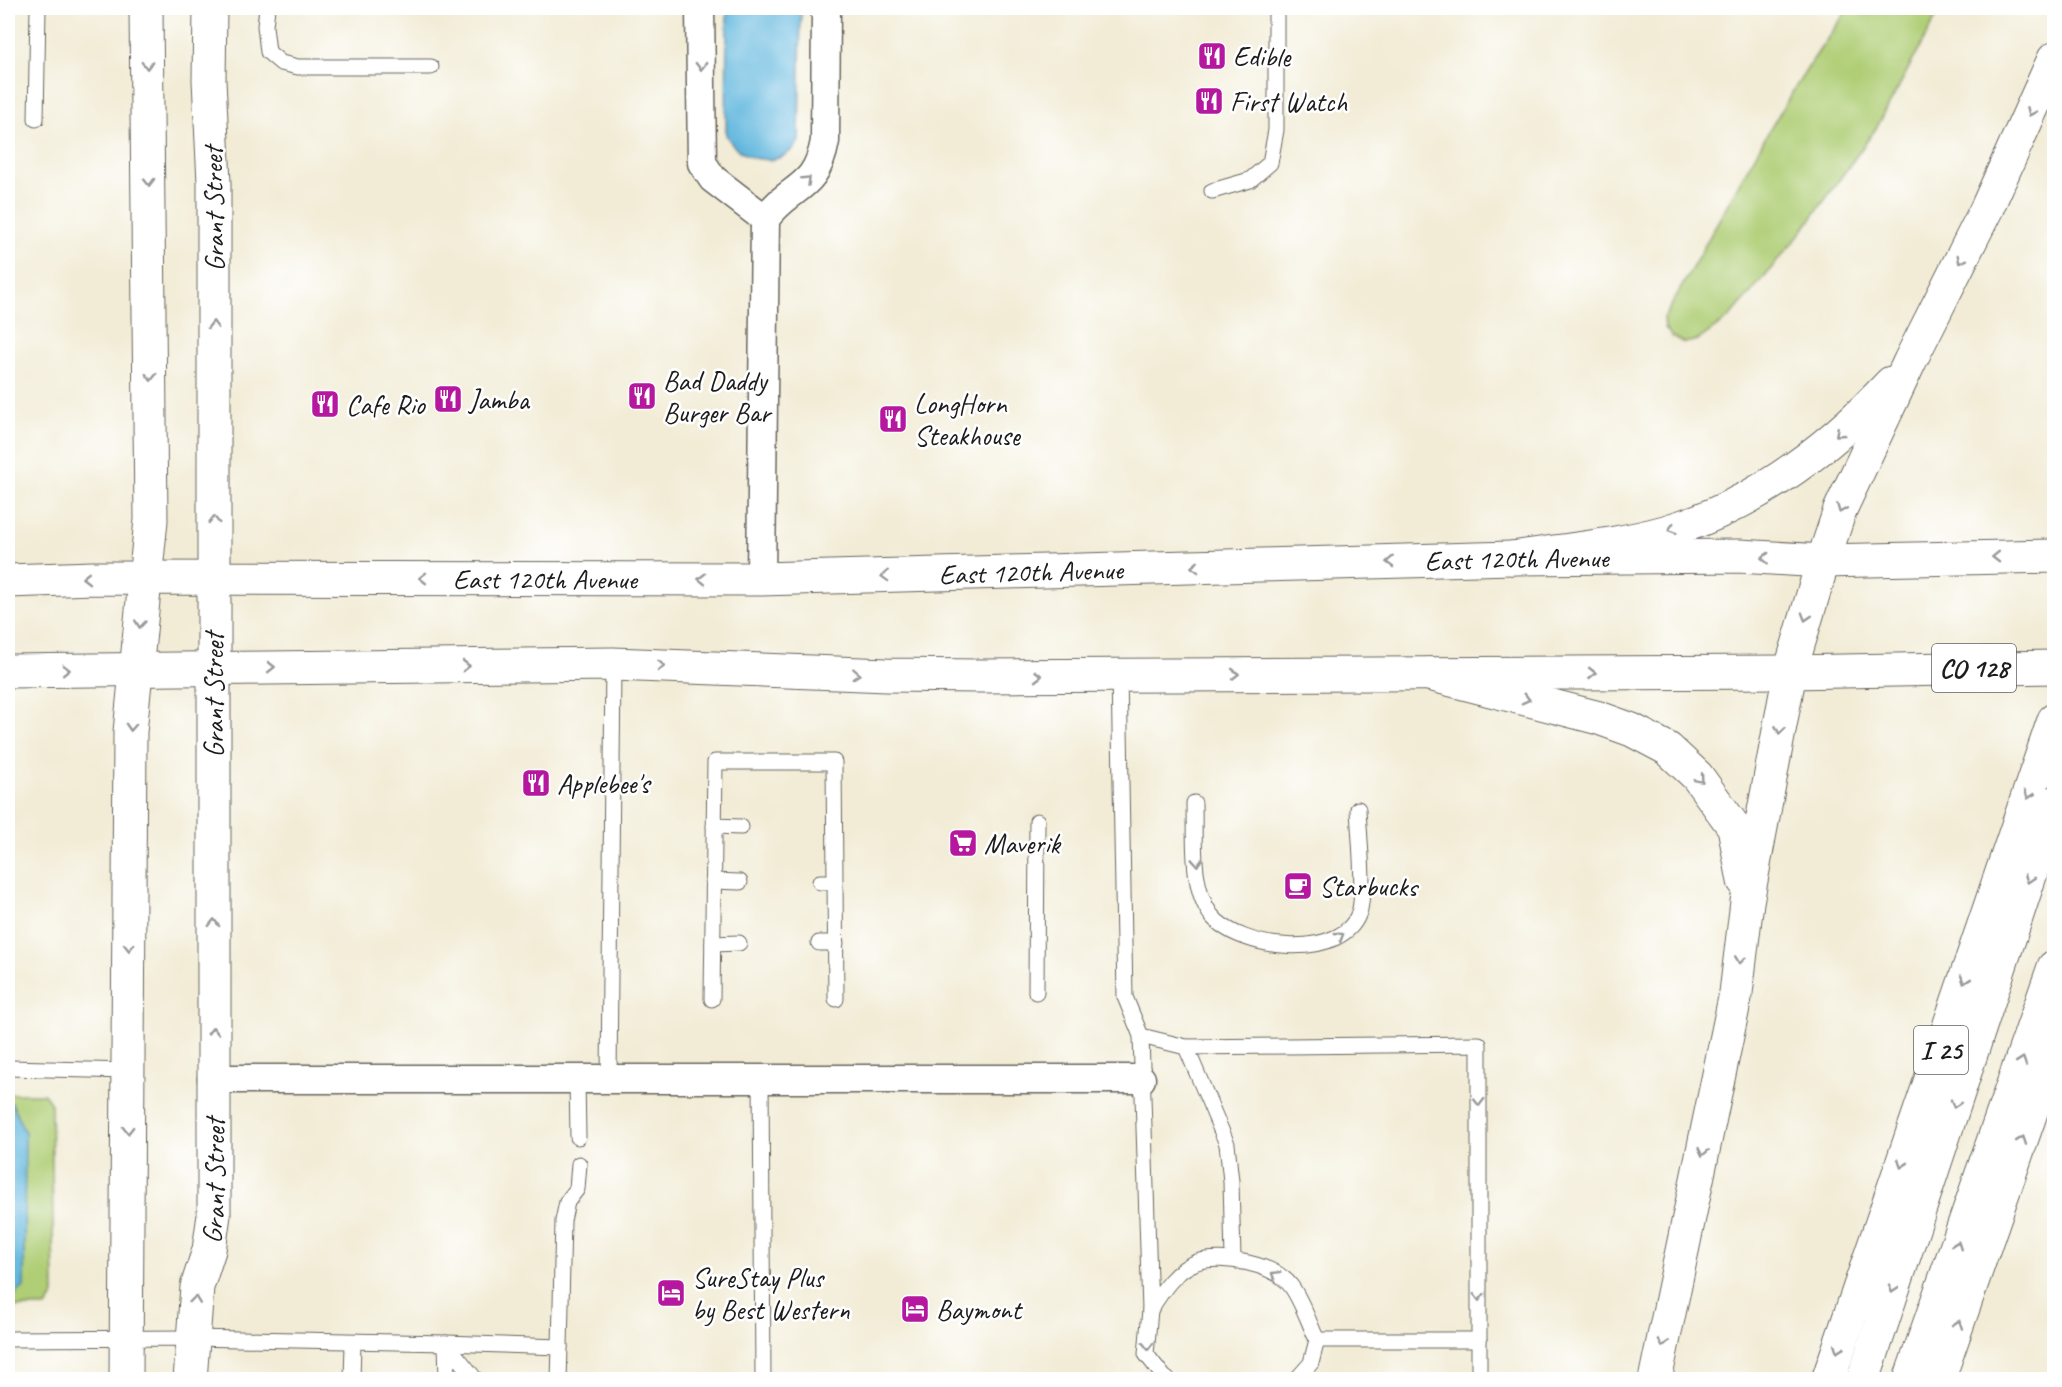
<svg xmlns="http://www.w3.org/2000/svg" width="2062" height="1387" viewBox="0 0 2062 1387" font-family="Caveat,sans-serif">
	<rect width="100%" height="100%" fill="#fff"/>
	<filter id="ink" filterUnits="userSpaceOnUse"><feTurbulence type="fractalNoise" baseFrequency=".0167" numOctaves="2"/><feDisplacementMap in="SourceGraphic" scale="12" xChannelSelector="R" yChannelSelector="G"/><feConvolveMatrix kernelMatrix="1 2 1 2 8 2 1 2 1" color-interpolation-filters="sRGB"/></filter>
	<filter id="wash" filterUnits="userSpaceOnUse"><feTurbulence type="fractalNoise" baseFrequency=".008" numOctaves="4" result="noise"/><feDisplacementMap in="SourceGraphic" scale="24" xChannelSelector="R" yChannelSelector="G"/><feGaussianBlur stdDeviation="1.35" result="paint"/><feColorMatrix in="noise" values="0 0 0 0 0 0 0 0 0 0 0 0 0 0 0 0 0 1.4 0 .05"/><feComposite in="paint" operator="in"/></filter>
	<g filter="url(#wash)">
		<rect width="100%" height="100%" fill="#f2ecd6"/>
		<g fill="#afce75" stroke="#667548" stroke-width="1.5">
			<path d="M1849,8H1941L1877,127L1801,233L1730,317L1698,340L1685,343L1672,337L1665,328L1664,318C1725,212 1776,107 1849,8Z"/>
			<polygon points="8,1094 44,1094 51,1104 54,1295 46,1307 8,1307"/>
		</g>
		<g fill="#62b7de" stroke="#3f6a7d" stroke-width="1.5">
			<path d="M727,8H801L799,141C783,170 740,163 726,135Z"/>
			<polygon points="8,1103 12,1103 25,1133 24,1287 10,1299 8,1299"/>
		</g>
	</g>
	<g filter="url(#ink)">
		<g fill="none" stroke-linecap="round" stroke-linejoin="round">
			<g stroke="#67655d" stroke-width="17">
				<g id="service">
					<polyline points="267,8 265,26 268,52 281,63 298,67 431,67"/>
					<polyline points="36,119 38,8"/>
					<polyline points="1212,191 1250,180 1270,163 1276,130 1276,8"/>
					<polyline points="1119,675 1125,997 1141,1036 1150,1310 1146,1354 1164,1377 1168,1380"/>
					<path d="M1194,803C1195,838 1190,886 1211,915C1239,951 1347,963 1360,909C1365,888 1359,834 1358,809"/>
					<polyline points="714,826 741,827"/>
					<polyline points="713,881 740,882"/>
					<polyline points="820,882 835,882"/>
					<polyline points="819,943 836,943"/>
					<polyline points="713,944 739,943"/>
					<polyline points="1036,992 1037,821"/>
					<polyline points="712,999 715,762 834,762 836,999"/>
					<polyline points="1141,1036 1186,1047 1479,1044 1479,1380"/>
					<polyline points="1186,1047 1227,1144 1231,1181 1233,1259"/>
					<polyline points="8,1068 129,1071"/>
					<polyline points="577,1079 578,1137"/>
					<polyline points="609,1079 613,664"/>
					<polyline points="761,1079 763,1380"/>
					<path d="M1150,1310C1162,1291 1175,1270 1197,1262C1222,1254 1275,1264 1291,1286C1302,1301 1309,1323 1317,1340L1311,1363L1296,1380"/>
					<polyline points="8,1339 191,1338 446,1343 476,1380"/>
					<polyline points="1317,1340 1479,1340"/>
					<polyline points="560,1347 563,1221 567,1202 577,1189 579,1164"/>
					<polyline points="352,1380 353,1343"/>
					<polyline points="447,1380 446,1343 560,1347 559,1380"/>
				</g>
			</g>
			<g stroke="#67655d" stroke-width="31">
				<g id="minor">
					<polyline points="700,8 702,163 713,179 765,219"/>
					<path d="M761,579L765,219C790,184 816,192 825,141L826,8"/>
					<polyline points="212,1079 1141,1079"/>
				</g>
			</g>
			<g stroke="#67655d" stroke-width="35">
				<g id="tertiary">
					<polyline points="126,1380 130,732 151,520 146,8"/>
					<path id="s1" d="M190,1380L197,1287L209,1250L214,1215V183L209,80L210,8"/>
				</g>
			</g>
			<g stroke="#67655d" stroke-width="35">
				<g id="primary">
					<path id="s2" d="M8,581L93,578L761,579L1512,558L1739,556L1823,561L2054,556"/>
					<polyline points="8,671 613,664 887,675 980,676 1790,672 2054,667"/>
				</g>
			</g>
			<g stroke="#67655d" stroke-width="35">
				<g id="motorway">
					<path d="M1512,558C1562,550 1615,546 1665,532C1754,506 1828,450 1891,383"/>
					<polyline points="1429,674 1599,718 1632,730 1668,749 1697,776 1734,827 1744,881"/>
					<polyline points="1655,1380 1736,993 1747,902 1790,672 1823,561 1840,510 1910,361 1987,208 2054,59"/>
					<polyline points="1828,1380 2054,720"/>
					<polyline points="1863,1380 2054,803"/>
					<polyline points="1910,1380 2054,967"/>
					<polyline points="1938,1380 2054,1046"/>
				</g>
			</g>
			<use href="#service" stroke="#fff" stroke-width="15"/>
			<use href="#minor" stroke="#fff" stroke-width="28"/>
			<use href="#tertiary" stroke="#fff" stroke-width="33"/>
			<use href="#primary" stroke="#fff" stroke-width="33"/>
			<use href="#motorway" stroke="#fff" stroke-width="33"/>
		</g>
		<defs><path id="oneway-chevron" d="M-2-3.5L2.5 0L-2 3.5" fill="none" stroke-width="1.6" stroke-linecap="round" stroke-linejoin="round" transform="scale(1.5)"/></defs>
		<g stroke="#999">
			<use href="#oneway-chevron" transform="translate(147 65) rotate(89)"/>
			<use href="#oneway-chevron" transform="translate(701 66) rotate(90)"/>
			<use href="#oneway-chevron" transform="translate(2031 112) rotate(114)"/>
			<use href="#oneway-chevron" transform="translate(807 180) rotate(-44)"/>
			<use href="#oneway-chevron" transform="translate(149 182) rotate(89)"/>
			<use href="#oneway-chevron" transform="translate(1961 260) rotate(117)"/>
			<use href="#oneway-chevron" transform="translate(213 325) rotate(-89)"/>
			<use href="#oneway-chevron" transform="translate(151 377) rotate(90)"/>
			<use href="#oneway-chevron" transform="translate(1839 433) rotate(139)"/>
			<use href="#oneway-chevron" transform="translate(1841 509) rotate(112)"/>
			<use href="#oneway-chevron" transform="translate(214 520) rotate(-90)"/>
			<use href="#oneway-chevron" transform="translate(1672 529) rotate(163)"/>
			<use href="#oneway-chevron" transform="translate(1996 557) rotate(179)"/>
			<use href="#oneway-chevron" transform="translate(1765 558) rotate(-177)"/>
			<use href="#oneway-chevron" transform="translate(1390 562) rotate(178)"/>
			<use href="#oneway-chevron" transform="translate(1195 567) rotate(178)"/>
			<use href="#oneway-chevron" transform="translate(885 576) rotate(178)"/>
			<use href="#oneway-chevron" transform="translate(86 578) rotate(179)"/>
			<use href="#oneway-chevron" transform="translate(423 578) rotate(180)"/>
			<use href="#oneway-chevron" transform="translate(702 579) rotate(-179)"/>
			<use href="#oneway-chevron" transform="translate(1806 617) rotate(107)"/>
			<use href="#oneway-chevron" transform="translate(140 624) rotate(96)"/>
			<use href="#oneway-chevron" transform="translate(466 666)"/>
			<use href="#oneway-chevron" transform="translate(661 666) rotate(2)"/>
			<use href="#oneway-chevron" transform="translate(271 667)"/>
			<use href="#oneway-chevron" transform="translate(66 670) rotate(-1)"/>
			<use href="#oneway-chevron" transform="translate(1592 673)"/>
			<use href="#oneway-chevron" transform="translate(856 674) rotate(3)"/>
			<use href="#oneway-chevron" transform="translate(1235 674)"/>
			<use href="#oneway-chevron" transform="translate(1038 676)"/>
			<use href="#oneway-chevron" transform="translate(1526 699) rotate(15)"/>
			<use href="#oneway-chevron" transform="translate(131 727) rotate(93)"/>
			<use href="#oneway-chevron" transform="translate(1780 730) rotate(100)"/>
			<use href="#oneway-chevron" transform="translate(1700 779) rotate(49)"/>
			<use href="#oneway-chevron" transform="translate(2029 795) rotate(109)"/>
			<use href="#oneway-chevron" transform="translate(1197 862) rotate(86)"/>
			<use href="#oneway-chevron" transform="translate(2029 879) rotate(108)"/>
			<use href="#oneway-chevron" transform="translate(214 923) rotate(-89)"/>
			<use href="#oneway-chevron" transform="translate(1340 936) rotate(-31)"/>
			<use href="#oneway-chevron" transform="translate(129 947) rotate(90)"/>
			<use href="#oneway-chevron" transform="translate(1740 960) rotate(97)"/>
			<use href="#oneway-chevron" transform="translate(1965 980) rotate(109)"/>
			<use href="#oneway-chevron" transform="translate(213 1031) rotate(-89)"/>
			<use href="#oneway-chevron" transform="translate(2022 1061) rotate(-71)"/>
			<use href="#oneway-chevron" transform="translate(1479 1102) rotate(90)"/>
			<use href="#oneway-chevron" transform="translate(1955 1104) rotate(108)"/>
			<use href="#oneway-chevron" transform="translate(128 1130) rotate(90)"/>
			<use href="#oneway-chevron" transform="translate(2022 1140) rotate(-71)"/>
			<use href="#oneway-chevron" transform="translate(1703 1152) rotate(102)"/>
			<use href="#oneway-chevron" transform="translate(1902 1164) rotate(109)"/>
			<use href="#oneway-chevron" transform="translate(1957 1245) rotate(-71)"/>
			<use href="#oneway-chevron" transform="translate(1275 1275) rotate(-148)"/>
			<use href="#oneway-chevron" transform="translate(1893 1289) rotate(108)"/>
			<use href="#oneway-chevron" transform="translate(1479 1297) rotate(90)"/>
			<use href="#oneway-chevron" transform="translate(195 1300) rotate(-83)"/>
			<use href="#oneway-chevron" transform="translate(1958 1324) rotate(-71)"/>
			<use href="#oneway-chevron" transform="translate(1663 1343) rotate(102)"/>
			<use href="#oneway-chevron" transform="translate(1148 1346) rotate(89)"/>
			<use href="#oneway-chevron" transform="translate(1838 1349) rotate(109)"/>
		</g>
	</g>
	<defs>
		<g id="restaurant-square" transform="scale(1.5)"><rect x="-9" y="-9" width="18" height="18" rx="4" fill="#b5179e" stroke="#fff"/><path d="M-5-6h1v4h1v-4h1v4h1v-4h1v5L-1.5 .5V6h-2V.5L-5-1ZM5-6V6H3V1.5H1.5Q1.5-4 5-6Z" fill="#fff"/></g>
		<g id="supermarket-square" transform="scale(1.5)"><rect x="-9" y="-9" width="18" height="18" rx="4" fill="#b5179e" stroke="#fff"/><path d="M-6-5.5h2.5l.6 2H6L4.5 2H-2.5L-4.4-4H-6ZM-1.5 3.2a1.3 1.3 0 1 0 .1 0ZM3 3.2a1.3 1.3 0 1 0 .1 0Z" fill="#fff"/></g>
		<g id="cafe-square" transform="scale(1.5)"><rect x="-9" y="-9" width="18" height="18" rx="4" fill="#b5179e" stroke="#fff"/><path d="M-5.5-4.5H6V0H3Q3 3.5 0 3.5H-2.5Q-5.5 3.5-5.5 0ZM3-3.2v2h1.7v-2ZM-6 4.5H4V6H-6Z" fill="#fff"/></g>
		<g id="hotel-square" transform="scale(1.5)"><rect x="-9" y="-9" width="18" height="18" rx="4" fill="#b5179e" stroke="#fff"/><path d="M-6-4.5h1.5V1H6V5H4.5V3h-9V5H-6ZM-4 0a1.8 1.8 0 1 1 3.6 0ZM.5 0V-2.5h3Q6-2.5 6 0Z" fill="#fff"/></g>
	</defs>
	<g fill-rule="evenodd">
		<use href="#restaurant-square" x="1212" y="56"/>
		<use href="#restaurant-square" x="1209" y="101"/>
		<use href="#restaurant-square" x="642" y="396"/>
		<use href="#restaurant-square" x="448" y="399"/>
		<use href="#restaurant-square" x="325" y="404"/>
		<use href="#restaurant-square" x="893" y="419"/>
		<use href="#restaurant-square" x="536" y="783"/>
		<use href="#supermarket-square" x="963" y="843"/>
		<use href="#cafe-square" x="1298" y="886"/>
		<use href="#hotel-square" x="671" y="1293"/>
		<use href="#hotel-square" x="915" y="1309"/>
	</g>
	<g text-anchor="middle" stroke-width="5" stroke-linejoin="round" paint-order="stroke">
		<g fill="#fff" stroke="#606060" stroke-width="1.5">
			<rect x="1932" y="644" width="84" height="48" rx="4.5"/>
			<rect x="1914" y="1026" width="54" height="48" rx="4.5"/>
		</g>
		<g font-size="27" font-weight="bold" fill="#1c1c1c">
			<text x="1974" y="677">CO 128</text>
			<text x="1941" y="1059">I 25</text>
		</g>
		<g font-size="28" fill="#1c1c1c" stroke="#fff" text-anchor="start">
			<text x="1233" y="66">Edible</text>
			<text x="1230" y="111">First Watch</text>
			<text x="663" y="390">Bad Daddy<tspan x="663" dy="32">Burger Bar</tspan></text>
			<text x="469" y="409">Jamba</text>
			<text x="914" y="413">LongHorn<tspan x="914" dy="32">Steakhouse</tspan></text>
			<text x="346" y="414">Cafe Rio</text>
			<text x="557" y="793">Applebee's</text>
			<text x="984" y="853">Maverik</text>
			<text x="1319" y="896">Starbucks</text>
			<text x="692" y="1287">SureStay Plus<tspan x="692" dy="32">by Best Western</tspan></text>
			<text x="936" y="1319">Baymont</text>
		</g>
		<g font-size="28" fill="#1c1c1c" stroke="#fff">
			<text transform="translate(213 209) rotate(-91)" y="10">Grant Street</text>
			<text dy="10" stroke="none"><textPath href="#s2" startOffset="1509">East 120th Avenue</textPath></text>
			<text dy="10" stroke="none"><textPath href="#s2" startOffset="1023">East 120th Avenue</textPath></text>
			<text dy="10" stroke="none"><textPath href="#s2" startOffset="537">East 120th Avenue</textPath></text>
			<text transform="translate(213 695) rotate(-90)" y="10">Grant Street</text>
			<text dy="10" stroke="none"><textPath href="#s1" startOffset="202">Grant Street</textPath></text>
		</g>
	</g>
	<rect width="2062" height="1387" fill="none" stroke="#fff" stroke-width="30"/>
</svg>
